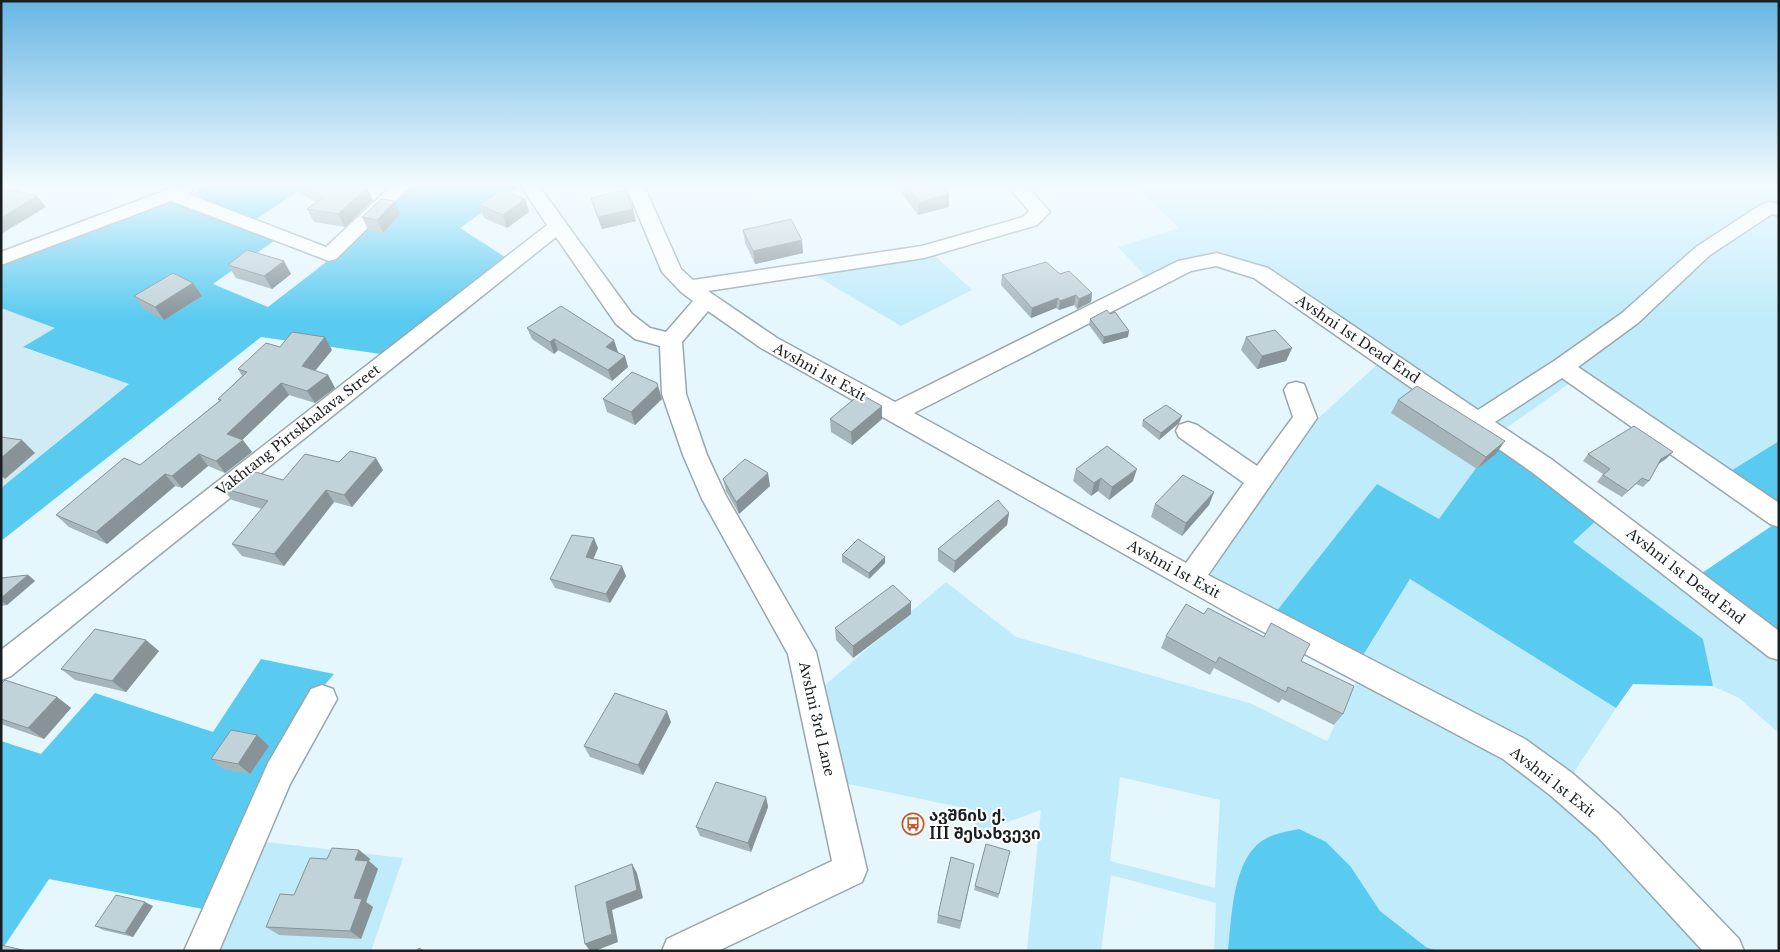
<svg xmlns="http://www.w3.org/2000/svg" width="1780" height="952" viewBox="0 0 1780 952" font-family="'Libre Baskerville','Noto Sans Georgian',serif">
	<rect width="100%" height="100%" fill="#e5f6fd"/>
	<polygon fill="#d1ebf5" points="1,308 56,328 24,348 129,384 1,488"/>
	<g fill="#c0ebfb" fill-rule="evenodd">
		<polygon points="1136,186 1779,186 1779,441 1726,474 1580,376 1502,431 1216,254 1148,279 1118,247 1179,228"/>
		<polygon points="934,255 972,290 901,326 813,274"/>
		<polygon points="1380,362 1495,442 1439,520 1272,617 1204,575 1314,422"/>
		<polygon points="1598,519 1779,659 1779,733 1739,698 1713,686 1703,639 1572,542"/>
		<polygon points="1410,579 1616,708 1569,780 1359,663"/>
		<path d="M946,582L1016,637L1252,704L1327,741L1357,681L1499,751L1543,781L1715,951H1437L1426,947L1380,911L1351,867L1231,923L1228,951H1214L1216,903L1111,875L1101,951H1027L1041,810L974,834L979,811L839,782L818,688L825,685ZM1120,777L1220,800L1215,888L1110,861Z"/>
		<polygon points="257,841 403,858 371,951 211,951"/>
	</g>
	<g fill="#59caf0">
		<polygon points="203,186 306,186 255,220 194,195"/>
		<polygon points="408,186 519,186 460,228 508,259 388,355 261,337 1,541 1,488 129,384 23,347 55,328 1,308 1,263 168,198 274,241 213,284 268,307 325,263"/>
		<polygon points="1779,441 1779,509 1726,474"/>
		<polygon points="1495,442 1598,519 1573,542 1703,639 1713,686 1633,684 1616,708 1410,579 1359,662 1272,617 1377,484 1439,519"/>
		<polygon points="1779,521 1779,640 1696,577"/>
		<polygon points="261,659 334,674 316,695 208,910 49,879 1,951 1,741 41,754 95,693 213,732"/>
		<path d="M1299,829L1326,842L1351,867L1380,911L1426,947L1437,951H1228C1232,917 1232,853 1269,837C1278,833 1290,831 1299,829Z"/>
	</g>
	<g fill="none" stroke-linecap="round" stroke-linejoin="round">
		<g stroke="#97a7ad" stroke-width="3">
			<g id="minor">
				<polygon points="177,186 192,186 194,189 188,194 326,247 391,186 411,186 336,259 329,261 171,201 1,265 1,252"/>
				<polygon points="521,186 539,186 632,314 650,328 666,332 693,301 681,292 662,272 626,186 644,186 681,269 693,280 922,246 1023,217 1029,211 1008,186 1027,186 1050,212 1037,225 924,258 708,291 777,338 895,402 1178,261 1217,253 1268,268 1478,410 1554,361 1622,313 1696,247 1762,204 1769,202 1779,204 1779,216 1772,214 1710,255 1638,323 1578,367 1779,503 1779,527 1770,524 1562,378 1495,422 1551,459 1779,631 1779,660 1769,657 1533,473 1254,278 1216,266 1191,271 914,413 1186,563 1244,483 1179,437 1176,431 1179,425 1188,422 1197,425 1257,466 1293,417 1284,390 1288,384 1296,382 1304,384 1317,418 1208,575 1525,739 1572,773 1619,814 1739,939 1744,951 1703,951 1597,836 1550,795 1503,759 1237,618 761,348 708,311 682,342 686,394 707,455 726,496 816,652 867,870 862,882 718,951 662,951 667,939 832,861 788,654 702,499 683,455 662,394 660,346 635,339 616,324 556,237 140,570 11,676 1,680 1,650 547,225"/>
				<polygon points="322,685 333,689 337,699 290,784 219,951 184,951 268,763 311,689"/>
			</g>
		</g>
		<use href="#minor" fill="#fff" fill-rule="evenodd"/>
	</g>
	<g fill="#a6b5ba">
		<polygon points="127,186 140,186 135,188"/>
		<polygon points="295,186 364,186 373,200 345,227 314,222 307,209 316,202 300,194"/>
		<polygon points="903,186 942,186 949,194 949,207 918,215 902,194"/>
		<polygon points="591,198 636,221 602,229 595,211"/>
		<polygon points="525,199 529,212 507,228 484,218 479,205"/>
		<polygon points="395,201 400,214 383,233 368,230 362,217"/>
		<polygon points="743,230 803,253 755,264 745,243"/>
		<polygon points="228,265 291,274 272,289 236,278"/>
		<polygon points="1060,274 1092,293 1091,302 1077,309 1074,305 1059,310 1056,308 1031,318 1001,285 1002,275"/>
		<polygon points="134,296 202,296 164,320 144,309"/>
		<polygon points="1090,319 1128,337 1103,344 1089,325"/>
		<polygon points="527,328 618,352 617,352 628,367 612,381 558,350 554,354 532,339"/>
		<polygon points="1246,337 1292,348 1286,361 1257,369 1241,350"/>
		<polygon points="280,347 332,350 315,371 328,375 335,388 315,403 289,395 242,440 252,452 225,473 208,466 182,488 175,486 107,544 69,527 56,515 140,465 219,401 218,399 242,376 238,369"/>
		<polygon points="603,399 662,399 635,425 607,412"/>
		<polygon points="1398,400 1496,454 1477,469 1391,413"/>
		<polygon points="882,406 882,419 852,445 831,432 830,419"/>
		<polygon points="1182,416 1179,423 1159,440 1142,426 1143,420"/>
		<polygon points="1588,454 1667,458 1659,464 1649,481 1643,487 1636,484 1622,497 1597,482 1603,474 1583,461"/>
		<polygon points="339,462 383,470 352,507 334,502 284,566 242,556 232,544 262,509 232,500 222,488 283,480"/>
		<polygon points="1076,469 1133,481 1109,500 1098,491 1091,496 1073,481"/>
		<polygon points="723,479 770,486 739,514 726,491"/>
		<polygon points="1214,492 1209,505 1182,536 1151,517 1155,504"/>
		<polygon points="1009,513 1007,525 954,573 938,561 938,549"/>
		<polygon points="598,548 593,559 626,576 610,603 555,588 550,579"/>
		<polygon points="842,555 885,563 869,579 842,562"/>
		<polygon points="28,575 35,581 7,605 1,606 1,578"/>
		<polygon points="911,602 911,614 853,658 836,640 835,628"/>
		<polygon points="1204,614 1301,661 1343,714 1334,725 1282,699 1279,703 1214,668 1210,675 1161,648 1166,636"/>
		<polygon points="159,651 126,692 75,680 61,669"/>
		<polygon points="1,684 57,697 71,708 44,739 1,724"/>
		<polygon points="671,722 643,775 590,757 584,746"/>
		<polygon points="257,735 269,746 250,774 223,769 211,759"/>
		<polygon points="766,797 768,807 751,852 700,836 696,827"/>
		<polygon points="986,844 999,894 998,898 974,890"/>
		<polygon points="359,850 370,859 369,861 378,869 366,902 373,907 361,939 279,935 266,927 327,859"/>
		<polygon points="974,864 960,929 937,923 938,915"/>
		<polygon points="153,906 133,937 103,930 95,926"/>
	</g>
	<g fill="#879397">
		<polygon points="133,186 140,186 135,188"/>
		<polygon points="367,187 373,200 345,227 338,214"/>
		<polygon points="949,194 949,207 918,215 919,202"/>
		<polygon points="37,196 46,207 1,234 1,218"/>
		<polygon points="525,199 529,212 507,228 503,215"/>
		<polygon points="395,201 400,214 383,233 377,220"/>
		<polygon points="633,209 636,221 602,229 598,217"/>
		<polygon points="802,240 803,253 755,264 753,251"/>
		<polygon points="284,261 291,274 272,289 264,276"/>
		<polygon points="193,283 202,296 164,320 155,307"/>
		<polygon points="1092,293 1091,302 1077,309 1079,299"/>
		<polygon points="1076,295 1074,305 1059,310 1060,301"/>
		<polygon points="1058,298 1056,308 1031,318 1032,308"/>
		<polygon points="1129,331 1128,337 1103,344 1104,337"/>
		<polygon points="325,337 332,350 309,378 302,366"/>
		<polygon points="554,339 558,350 554,354 550,342"/>
		<polygon points="614,340 618,352 610,358 606,347"/>
		<polygon points="1292,348 1286,361 1257,369 1262,356"/>
		<polygon points="625,356 628,367 612,381 608,370"/>
		<polygon points="328,375 335,388 315,403 307,391"/>
		<polygon points="281,383 289,395 236,446 227,434"/>
		<polygon points="658,386 662,399 635,425 631,412"/>
		<polygon points="882,406 882,419 852,445 851,432"/>
		<polygon points="1182,416 1179,423 1159,440 1161,433"/>
		<polygon points="22,440 35,453 5,479 1,476 1,458"/>
		<polygon points="243,440 252,452 225,473 216,461"/>
		<polygon points="1505,441 1496,454 1477,469 1486,457"/>
		<polygon points="1673,452 1667,458 1655,466 1661,459"/>
		<polygon points="199,454 208,466 182,488 172,476"/>
		<polygon points="376,458 383,470 352,507 344,495"/>
		<polygon points="1137,469 1133,481 1109,500 1112,487"/>
		<polygon points="768,473 770,486 739,514 736,502"/>
		<polygon points="165,474 175,486 107,544 96,532"/>
		<polygon points="1101,478 1098,491 1091,496 1094,483"/>
		<polygon points="326,490 334,502 284,566 274,554"/>
		<polygon points="1214,492 1209,505 1182,536 1186,523"/>
		<polygon points="1009,513 1007,525 954,573 955,561"/>
		<polygon points="594,538 598,548 590,567 586,557"/>
		<polygon points="885,557 885,563 869,579 869,573"/>
		<polygon points="622,566 626,576 610,603 606,594"/>
		<polygon points="28,575 35,581 7,605 1,601 1,598"/>
		<polygon points="911,602 911,614 853,658 853,646"/>
		<polygon points="146,640 159,651 126,692 112,681"/>
		<polygon points="57,697 71,708 44,739 28,728"/>
		<polygon points="667,711 671,722 643,775 638,765"/>
		<polygon points="257,735 269,746 250,774 238,764"/>
		<polygon points="766,797 768,807 751,852 748,843"/>
		<polygon points="359,850 370,859 369,861 378,869 366,902 373,907 361,939 350,931 354,898 355,860"/>
		<polygon points="632,864 637,873 643,898 612,910 618,942 595,951 590,951 585,944 606,902"/>
		<polygon points="145,902 153,906 133,937 125,933"/>
	</g>
	<g fill="#c1d2d8" stroke="#879397">
		<polygon points="302,186 364,186 367,187 338,214 307,209 324,197"/>
		<polygon points="906,186 942,186 949,194 919,202"/>
		<polygon points="1,188 37,196 1,218"/>
		<polygon points="501,190 525,199 503,215 479,205"/>
		<polygon points="625,190 633,209 598,217 591,198"/>
		<polygon points="381,199 395,201 377,220 362,217"/>
		<polygon points="791,219 802,240 753,251 743,230"/>
		<polygon points="247,250 284,261 264,276 228,265"/>
		<polygon points="1046,262 1060,274 1069,271 1092,293 1079,299 1076,295 1060,301 1058,298 1032,308 1002,275"/>
		<polygon points="173,273 193,283 155,307 134,296"/>
		<polygon points="561,306 614,340 606,347 625,356 608,370 554,339 550,342 527,328"/>
		<polygon points="1107,310 1110,314 1115,312 1129,331 1104,337 1090,319"/>
		<polygon points="1275,330 1292,348 1262,356 1246,337"/>
		<polygon points="292,332 325,337 302,366 328,375 307,391 281,383 227,434 243,440 216,461 199,454 172,476 165,474 96,532 56,515 124,458 140,465 221,400 218,399 247,372 238,369 266,343 280,347"/>
		<polygon points="632,372 657,383 658,386 631,412 603,399"/>
		<polygon points="1417,386 1505,441 1486,457 1398,400"/>
		<polygon points="860,394 882,406 851,432 830,419"/>
		<polygon points="1166,405 1182,416 1161,433 1143,420"/>
		<polygon points="1634,426 1673,452 1661,459 1649,481 1642,478 1628,491 1603,475 1610,469 1588,454"/>
		<polygon points="1,437 22,440 1,458"/>
		<polygon points="1107,446 1137,469 1112,487 1101,478 1094,483 1076,469"/>
		<polygon points="350,451 376,458 344,495 326,490 274,554 232,544 268,501 222,488 245,469 283,480 305,454 339,462"/>
		<polygon points="745,459 768,473 736,502 723,479"/>
		<polygon points="1183,475 1214,492 1186,523 1155,504"/>
		<polygon points="998,500 1009,513 955,561 938,549"/>
		<polygon points="572,535 594,538 586,557 622,566 606,594 550,579"/>
		<polygon points="858,539 885,557 869,573 842,555"/>
		<polygon points="28,575 1,598 1,578"/>
		<polygon points="893,585 911,602 853,646 835,628"/>
		<polygon points="1186,604 1204,614 1208,608 1264,637 1271,623 1310,644 1301,661 1354,686 1343,714 1288,687 1286,692 1219,657 1216,663 1166,636"/>
		<polygon points="95,629 146,640 112,681 61,669"/>
		<polygon points="5,680 57,697 28,728 1,719 1,684"/>
		<polygon points="615,693 667,711 638,765 584,746"/>
		<polygon points="231,730 257,735 238,764 211,759"/>
		<polygon points="716,782 766,797 748,843 696,827"/>
		<polygon points="986,844 1010,851 999,894 975,886"/>
		<polygon points="332,848 359,850 355,860 368,861 354,898 362,899 350,931 266,927 280,894 294,895 310,858 327,859"/>
		<polygon points="951,857 974,864 961,921 938,915"/>
		<polygon points="632,864 637,890 606,902 612,934 585,944 575,886"/>
		<polygon points="116,895 145,902 125,933 95,926"/>
		<polygon points="1,945 27,951 1,951"/>
		<polygon points="419,948 424,951 417,951"/>
	</g>
	<linearGradient id="sky" x2="0" y2="1"><stop stop-color="#67b6e5"/><stop offset="0.58" stop-color="#f3fbfe"/><stop offset="1" stop-color="#f3fbfe" stop-opacity="0"/></linearGradient>
	<rect width="1780" height="319" fill="url(#sky)"/>
	<defs>
		<g id="bus-ring" transform="scale(1.125)"><circle r="9.5" fill="#fff" stroke="#c25c2c" stroke-width="1.5"/><path d="M-5-6H5V4H4V6H2V4H-2V6H-4V4H-5ZM-3.5-4V0h7V-4ZM-3.5 1.2v1.5H-2V1.2ZM2 1.2v1.5H3.5V1.2Z" fill="#c25c2c"/></g>
	</defs>
	<g fill-rule="evenodd">
		<use href="#bus-ring" x="913" y="824"/>
	</g>
	<g text-anchor="middle" stroke-width="4" stroke-linejoin="round" paint-order="stroke">
		<g font-size="14" fill="#191f21" stroke="#fff">
			<text transform="translate(1358 339) rotate(34)" y="5">Avshni 1st Dead End</text>
			<text transform="translate(820 372) rotate(29)" y="5">Avshni 1st Exit</text>
			<text transform="translate(298 430) rotate(-38)" y="5">Vakhtang Pirtskhalava Street</text>
			<text transform="translate(1174 569) rotate(29)" y="5">Avshni 1st Exit</text>
			<text transform="translate(1686 576) rotate(38)" y="5">Avshni 1st Dead End</text>
			<text transform="translate(817 719) rotate(77)" y="5">Avshni 3rd Lane</text>
			<text transform="translate(1553 782) rotate(38)" y="5">Avshni 1st Exit</text>
		</g>
		<g font-size="16" font-weight="bold" fill="#191f21" stroke="#fff" text-anchor="start">
			<text x="929" y="821">ავშნის ქ.<tspan x="929" dy="18">III შესახვევი</tspan></text>
		</g>
	</g>
	<rect width="1780" height="952" fill="none" stroke="#191f21" stroke-width="5"/>
</svg>
